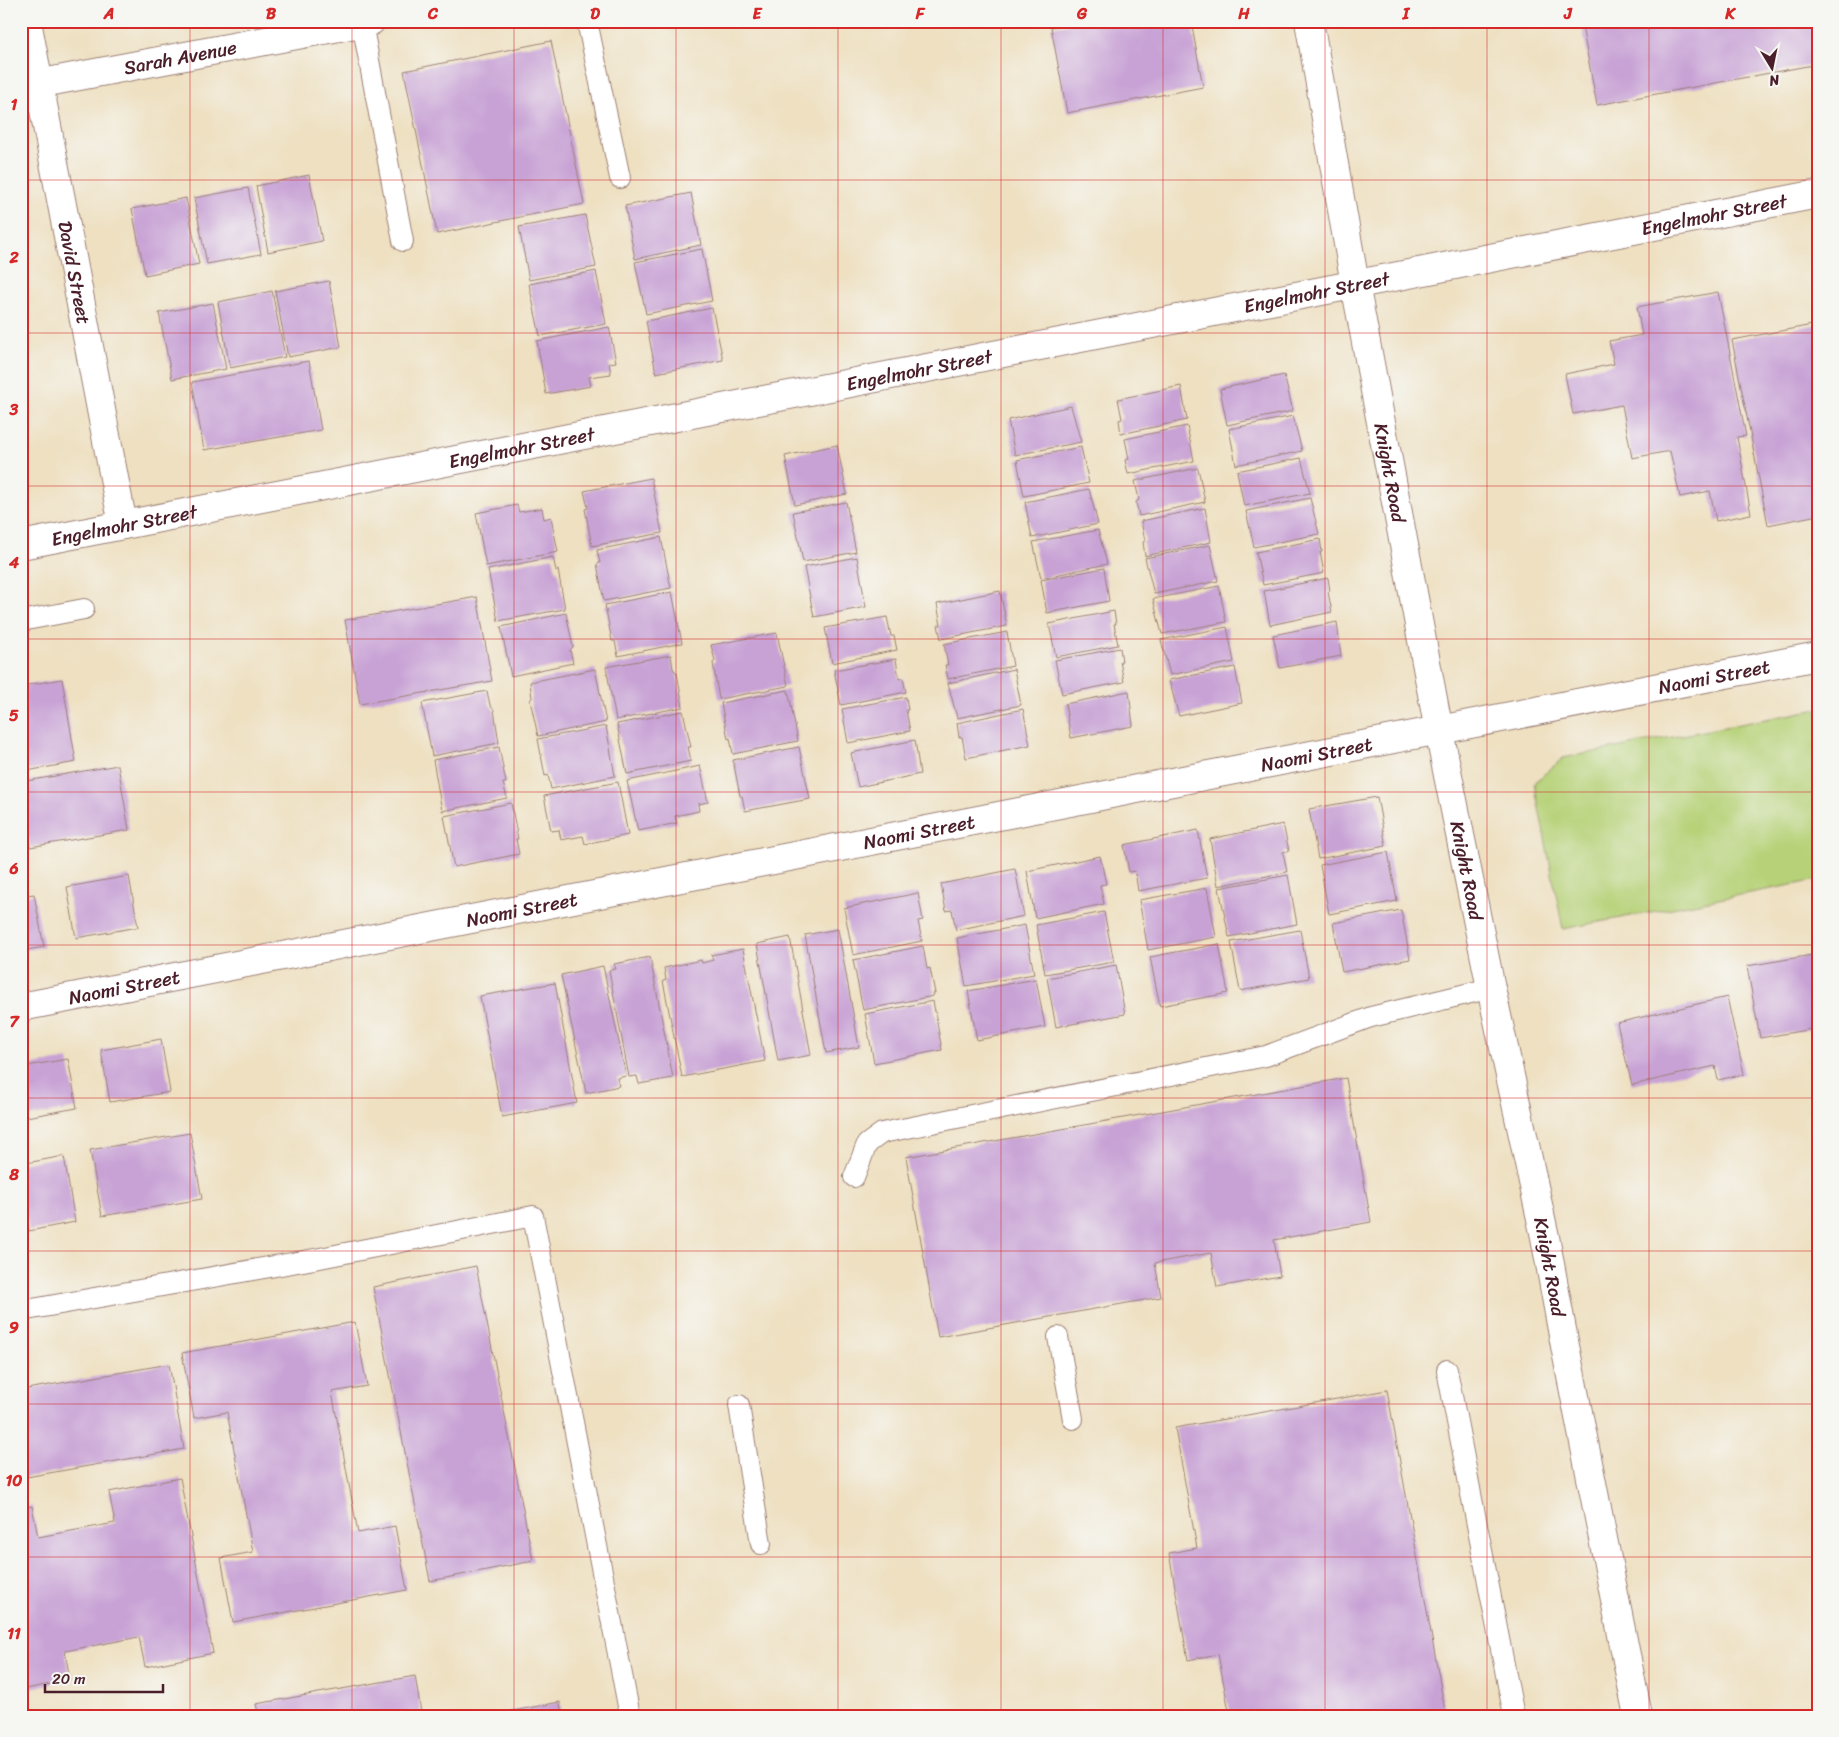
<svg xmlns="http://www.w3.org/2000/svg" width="1839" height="1737" viewBox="0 0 1839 1737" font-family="Sriracha,sans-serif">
	<rect width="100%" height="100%" fill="#f6f6f2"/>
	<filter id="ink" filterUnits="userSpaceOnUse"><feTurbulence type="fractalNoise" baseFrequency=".02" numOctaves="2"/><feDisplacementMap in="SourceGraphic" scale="10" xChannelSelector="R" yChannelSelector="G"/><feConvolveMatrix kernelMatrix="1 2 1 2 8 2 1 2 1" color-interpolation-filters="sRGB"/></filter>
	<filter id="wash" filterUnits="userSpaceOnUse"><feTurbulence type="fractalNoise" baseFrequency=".0096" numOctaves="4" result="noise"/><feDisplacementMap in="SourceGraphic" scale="20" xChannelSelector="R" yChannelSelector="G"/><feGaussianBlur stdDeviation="1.12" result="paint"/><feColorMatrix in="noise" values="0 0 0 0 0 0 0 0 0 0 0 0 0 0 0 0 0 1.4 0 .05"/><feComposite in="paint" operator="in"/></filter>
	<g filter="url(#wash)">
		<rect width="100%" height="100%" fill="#eee0c1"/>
		<polygon fill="#b6d177" stroke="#807851" points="1818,709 1818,880 1563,929 1534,783 1563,758"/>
		<g id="blocks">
			<g fill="#c8a2d5">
				<polygon points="1085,21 1191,21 1203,87 1067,113 1051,27"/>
				<polygon points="1581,21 1818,21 1818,64 1597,105"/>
				<polygon points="551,41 584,204 437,234 404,71"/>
				<polygon points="309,175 322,241 268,252 256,186"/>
				<polygon points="248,188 261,254 207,264 194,198"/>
				<polygon points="691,193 701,245 635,259 625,206"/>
				<polygon points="186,198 199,264 145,275 132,209"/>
				<polygon points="585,215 596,267 529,280 519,227"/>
				<polygon points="702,249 712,301 646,314 635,262"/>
				<polygon points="596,271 606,324 540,336 529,284"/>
				<polygon points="329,281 341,347 288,357 275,291"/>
				<polygon points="272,291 285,357 230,368 218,302"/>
				<polygon points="1718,292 1746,436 1737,437 1751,514 1716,521 1710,491 1680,497 1670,451 1632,458 1622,405 1573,414 1565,374 1614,364 1609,341 1642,335 1637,307"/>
				<polygon points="213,303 226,369 172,379 159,313"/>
				<polygon points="712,308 723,360 656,373 646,321"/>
				<polygon points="1818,324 1818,515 1768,525 1732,340"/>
				<polygon points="609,327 616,362 609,363 611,374 589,377 591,386 546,394 537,341"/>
				<polygon points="309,361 321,430 204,450 192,382"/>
				<polygon points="1284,375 1293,411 1227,425 1220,389"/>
				<polygon points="1181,386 1187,420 1121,434 1119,420 1122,419 1118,399"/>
				<polygon points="1071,406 1081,442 1015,455 1008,420"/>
				<polygon points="1293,416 1302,451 1236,465 1229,429"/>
				<polygon points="1187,426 1194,461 1128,474 1125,460 1129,459 1125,439"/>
				<polygon points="837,445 847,494 795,505 785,456"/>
				<polygon points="1081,447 1089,483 1024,496 1017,460"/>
				<polygon points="1301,458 1310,493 1244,506 1237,471"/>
				<polygon points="1198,468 1205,502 1139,516 1136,502 1139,500 1135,481"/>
				<polygon points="651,478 662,533 592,546 585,509 588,508 584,491"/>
				<polygon points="1089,489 1098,524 1032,538 1025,502"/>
				<polygon points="1310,498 1319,534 1254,547 1246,511"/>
				<polygon points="846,502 856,552 803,562 793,512"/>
				<polygon points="517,505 519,512 542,508 544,519 551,517 558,552 486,566 476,513"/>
				<polygon points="1205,508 1211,542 1145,556 1143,542 1145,541 1141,521"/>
				<polygon points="1098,530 1107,564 1041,578 1033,542"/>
				<polygon points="661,537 671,588 604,601 597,564 600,563 597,550"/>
				<polygon points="1320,539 1322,552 1320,552 1324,573 1263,585 1256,552"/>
				<polygon points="1210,545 1218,581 1154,594 1145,558"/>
				<polygon points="553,557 556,571 558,570 565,609 498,621 488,570"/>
				<polygon points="857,557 866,607 814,617 804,567"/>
				<polygon points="1104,568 1109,601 1047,613 1041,580"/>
				<polygon points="1328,578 1330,591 1328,592 1332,612 1270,625 1264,591"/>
				<polygon points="1219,586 1226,622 1162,634 1153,599"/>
				<polygon points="1000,591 1007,626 941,639 938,625 941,625 937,604"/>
				<polygon points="672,592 682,643 618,656 615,641 612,641 605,605"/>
				<polygon points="477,597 492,681 360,704 345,620"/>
				<polygon points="1114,611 1116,624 1114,624 1118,645 1056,657 1049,624"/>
				<polygon points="566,613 573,647 570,650 573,663 511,676 501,627"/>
				<polygon points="887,617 891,636 894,636 897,650 832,663 825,628"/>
				<polygon points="1337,622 1341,656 1280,668 1273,635"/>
				<polygon points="1227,627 1234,662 1170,675 1161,640"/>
				<polygon points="1007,632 1013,666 948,679 945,665 948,665 944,644"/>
				<polygon points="777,633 788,686 719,699 713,663 715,661 711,645"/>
				<polygon points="1120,648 1122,661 1120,661 1124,682 1062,694 1055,660"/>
				<polygon points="671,655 673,669 677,673 683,707 616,720 606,667"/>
				<polygon points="896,659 899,679 903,678 906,692 841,705 834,670"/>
				<polygon points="1235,667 1242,703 1179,716 1169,680"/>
				<polygon points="595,669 606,722 538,736 530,700 532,698 530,682"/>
				<polygon points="1014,669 1021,705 957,718 948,683"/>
				<polygon points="62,679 76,762 21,772 21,686"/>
				<polygon points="788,690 798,741 733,754 730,738 728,739 721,703"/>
				<polygon points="487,691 490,705 494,710 499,743 432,756 422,703"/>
				<polygon points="1129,691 1133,726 1071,738 1065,704"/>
				<polygon points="906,697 908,710 906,710 910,731 848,743 842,709"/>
				<polygon points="1023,709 1030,745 966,758 962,737 959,737 957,723"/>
				<polygon points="683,711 691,747 688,747 691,761 627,774 617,724"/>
				<polygon points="606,726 615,776 551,789 548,775 545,776 538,739"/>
				<polygon points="915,740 920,774 858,787 851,753"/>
				<polygon points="499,747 506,783 503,783 507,798 442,811 433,760"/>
				<polygon points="799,747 810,799 745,811 742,796 740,796 733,760"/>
				<polygon points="118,765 129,830 30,847 21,800 21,782"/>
				<polygon points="700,766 708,802 698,804 699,811 675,816 677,823 638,831 627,781"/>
				<polygon points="618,782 628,835 585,844 583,836 561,840 559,830 551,831 544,796"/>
				<polygon points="1377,797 1386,846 1318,859 1309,809"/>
				<polygon points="511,803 518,839 516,839 519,854 454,867 444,816"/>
				<polygon points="1283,824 1289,851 1283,852 1287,872 1218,886 1210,839"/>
				<polygon points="1198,830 1207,878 1138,891 1135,871 1129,872 1124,845"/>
				<polygon points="1388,852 1397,901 1329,914 1320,865"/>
				<polygon points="1100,856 1106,884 1100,885 1104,904 1035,918 1027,871"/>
				<polygon points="1015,869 1024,916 956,930 952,910 946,911 941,884"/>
				<polygon points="1288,875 1297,924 1229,937 1219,888"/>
				<polygon points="129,876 138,927 76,938 67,887"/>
				<polygon points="1207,888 1216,937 1148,950 1139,900"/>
				<polygon points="918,893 923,920 918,921 922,941 853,955 844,908"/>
				<polygon points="34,894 44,947 21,951 21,896"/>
				<polygon points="1401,910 1410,959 1342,972 1333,923"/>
				<polygon points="1104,912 1114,962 1045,974 1036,925"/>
				<polygon points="1025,925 1034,974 966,986 957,938"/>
				<polygon points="838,929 859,1047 826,1053 805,935"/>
				<polygon points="1300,930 1309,978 1240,991 1231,942"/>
				<polygon points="790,937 811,1055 778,1061 757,944"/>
				<polygon points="1219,944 1228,993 1160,1006 1150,957"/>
				<polygon points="923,946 927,969 930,968 935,993 932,993 933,996 863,1010 853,960"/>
				<polygon points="743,949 765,1061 682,1077 663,981 666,980 664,968 701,960 702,963 713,960 711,955"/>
				<polygon points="1818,954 1818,1028 1760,1038 1747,966"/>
				<polygon points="650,957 673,1078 639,1084 637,1076 629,1077 609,970 616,969 614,964"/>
				<polygon points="1116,965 1125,1014 1056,1027 1047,978"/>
				<polygon points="603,966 626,1076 617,1078 619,1086 586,1093 561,975"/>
				<polygon points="1036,979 1045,1027 977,1040 968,991"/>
				<polygon points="555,983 577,1103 502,1117 480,996"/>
				<polygon points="1727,997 1744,1074 1718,1080 1715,1066 1632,1085 1617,1023"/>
				<polygon points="933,1001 942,1050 874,1063 865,1014"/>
				<polygon points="161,1039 170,1092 110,1102 101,1050"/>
				<polygon points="68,1059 77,1108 21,1118 21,1067"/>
				<polygon points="1346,1078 1371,1222 1274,1240 1280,1276 1217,1287 1211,1253 1155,1263 1161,1297 938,1337 906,1157"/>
				<polygon points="190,1133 202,1199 102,1216 90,1150"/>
				<polygon points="64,1156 75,1222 29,1231 21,1188 21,1164"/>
				<polygon points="476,1266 533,1561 430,1581 373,1287"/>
				<polygon points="355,1322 367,1386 332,1392 358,1533 395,1526 407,1590 233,1622 221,1558 253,1552 227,1412 194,1418 182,1353"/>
				<polygon points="169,1364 184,1449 21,1478 21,1390"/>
				<polygon points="1387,1390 1446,1716 1230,1716 1218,1654 1188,1660 1169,1553 1197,1548 1175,1428"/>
				<polygon points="180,1478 213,1653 145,1667 139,1637 65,1651 70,1680 21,1690 21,1508 32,1506 38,1537 115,1523 109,1492"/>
				<polygon points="415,1676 421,1712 398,1716 259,1716 256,1704"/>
				<polygon points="560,1702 562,1716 492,1716 492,1715"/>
			</g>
		</g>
	</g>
	<g filter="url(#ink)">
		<use href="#blocks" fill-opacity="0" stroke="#9c8076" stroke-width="1"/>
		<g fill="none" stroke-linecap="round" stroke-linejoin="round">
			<g stroke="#9c8076" stroke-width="22">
				<g id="service">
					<polyline points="587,21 620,178"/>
					<polyline points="362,23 403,241"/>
					<polyline points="21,621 84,609"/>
					<polyline points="854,1177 867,1144 882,1133 1266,1056 1371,1017 1491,988"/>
					<polyline points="21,1311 320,1258 533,1216 630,1716"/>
					<polyline points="1058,1337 1073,1419"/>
					<polyline points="1447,1370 1514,1716"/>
					<polyline points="739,1405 761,1544"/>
				</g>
			</g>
			<g stroke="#9c8076" stroke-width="30">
				<g id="minor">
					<path id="s1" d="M27,21L123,525"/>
					<path id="s2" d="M21,87L371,21"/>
					<path id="s3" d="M21,545L1818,194"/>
				</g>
			</g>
			<g stroke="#9c8076" stroke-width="30">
				<g id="tertiary">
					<path id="s4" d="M1309,21L1355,284L1439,731L1491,988L1545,1237L1565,1346L1638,1716"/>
					<path id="s5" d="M21,1007L1818,656"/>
				</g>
			</g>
			<use href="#service" stroke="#fff" stroke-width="20"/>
			<use href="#minor" stroke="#fff" stroke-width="28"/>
			<use href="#tertiary" stroke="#fff" stroke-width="28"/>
		</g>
	</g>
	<path fill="none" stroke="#d62828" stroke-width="1" stroke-opacity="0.55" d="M190,21V1716M352,21V1716M514,21V1716M676,21V1716M838,21V1716M1001,21V1716M1163,21V1716M1325,21V1716M1487,21V1716M1649,21V1716M21,180H1818M21,333H1818M21,486H1818M21,639H1818M21,792H1818M21,945H1818M21,1098H1818M21,1251H1818M21,1404H1818M21,1557H1818"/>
	<g text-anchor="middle" stroke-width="5" stroke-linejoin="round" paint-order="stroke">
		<g font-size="19" fill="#4a1f2b" stroke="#f6f6f2">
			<text dy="7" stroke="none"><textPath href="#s2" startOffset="162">Sarah Avenue</textPath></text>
			<text dy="7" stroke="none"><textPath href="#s3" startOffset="1725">Engelmohr Street</textPath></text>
			<text dy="7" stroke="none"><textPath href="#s1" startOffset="256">David Street</textPath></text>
			<text dy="7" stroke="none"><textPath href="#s3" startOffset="1320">Engelmohr Street</textPath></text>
			<text dy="7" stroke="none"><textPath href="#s3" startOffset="915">Engelmohr Street</textPath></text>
			<text dy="7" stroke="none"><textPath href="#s3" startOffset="510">Engelmohr Street</textPath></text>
			<text dy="7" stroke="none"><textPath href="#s4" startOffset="459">Knight Road</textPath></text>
			<text dy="7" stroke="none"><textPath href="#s3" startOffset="105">Engelmohr Street</textPath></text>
			<text dy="7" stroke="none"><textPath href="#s5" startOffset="1725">Naomi Street</textPath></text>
			<text dy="7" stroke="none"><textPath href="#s5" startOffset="1320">Naomi Street</textPath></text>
			<text dy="7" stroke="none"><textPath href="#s5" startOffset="915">Naomi Street</textPath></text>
			<text dy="7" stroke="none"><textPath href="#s4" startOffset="864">Knight Road</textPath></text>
			<text dy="7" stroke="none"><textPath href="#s5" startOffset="510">Naomi Street</textPath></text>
			<text dy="7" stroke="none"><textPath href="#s5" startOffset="105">Naomi Street</textPath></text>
			<text dy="7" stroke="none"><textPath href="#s4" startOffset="1269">Knight Road</textPath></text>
		</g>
	</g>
	<rect width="1839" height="1737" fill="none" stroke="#f6f6f2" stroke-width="55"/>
	<g transform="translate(1772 68) rotate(170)" stroke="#f6f6f2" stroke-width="4" paint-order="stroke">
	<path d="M0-4L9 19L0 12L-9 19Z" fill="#4a1f2b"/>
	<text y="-8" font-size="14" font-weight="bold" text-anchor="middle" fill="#4a1f2b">N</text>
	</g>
	<path d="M45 1684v8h118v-8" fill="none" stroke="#4a1f2b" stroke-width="2.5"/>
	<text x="52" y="1684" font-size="15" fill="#4a1f2b" stroke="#f6f6f2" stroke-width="4" paint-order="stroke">20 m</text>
	<rect x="28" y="28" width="1784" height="1682" fill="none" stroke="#d62828" stroke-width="2"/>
	<g font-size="16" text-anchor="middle" font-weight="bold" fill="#d62828">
		<text x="109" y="19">A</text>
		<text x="271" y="19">B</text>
		<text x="433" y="19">C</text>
		<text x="595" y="19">D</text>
		<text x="757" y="19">E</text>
		<text x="920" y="19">F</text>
		<text x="1082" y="19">G</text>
		<text x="1244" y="19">H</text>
		<text x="1406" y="19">I</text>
		<text x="1568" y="19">J</text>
		<text x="1730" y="19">K</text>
		<text x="14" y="110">1</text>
		<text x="14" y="263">2</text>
		<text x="14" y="415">3</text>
		<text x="14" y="568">4</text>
		<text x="14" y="721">5</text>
		<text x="14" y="874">6</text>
		<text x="14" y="1027">7</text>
		<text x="14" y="1180">8</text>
		<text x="14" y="1333">9</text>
		<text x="14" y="1486">10</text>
		<text x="14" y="1639">11</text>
	</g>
</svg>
